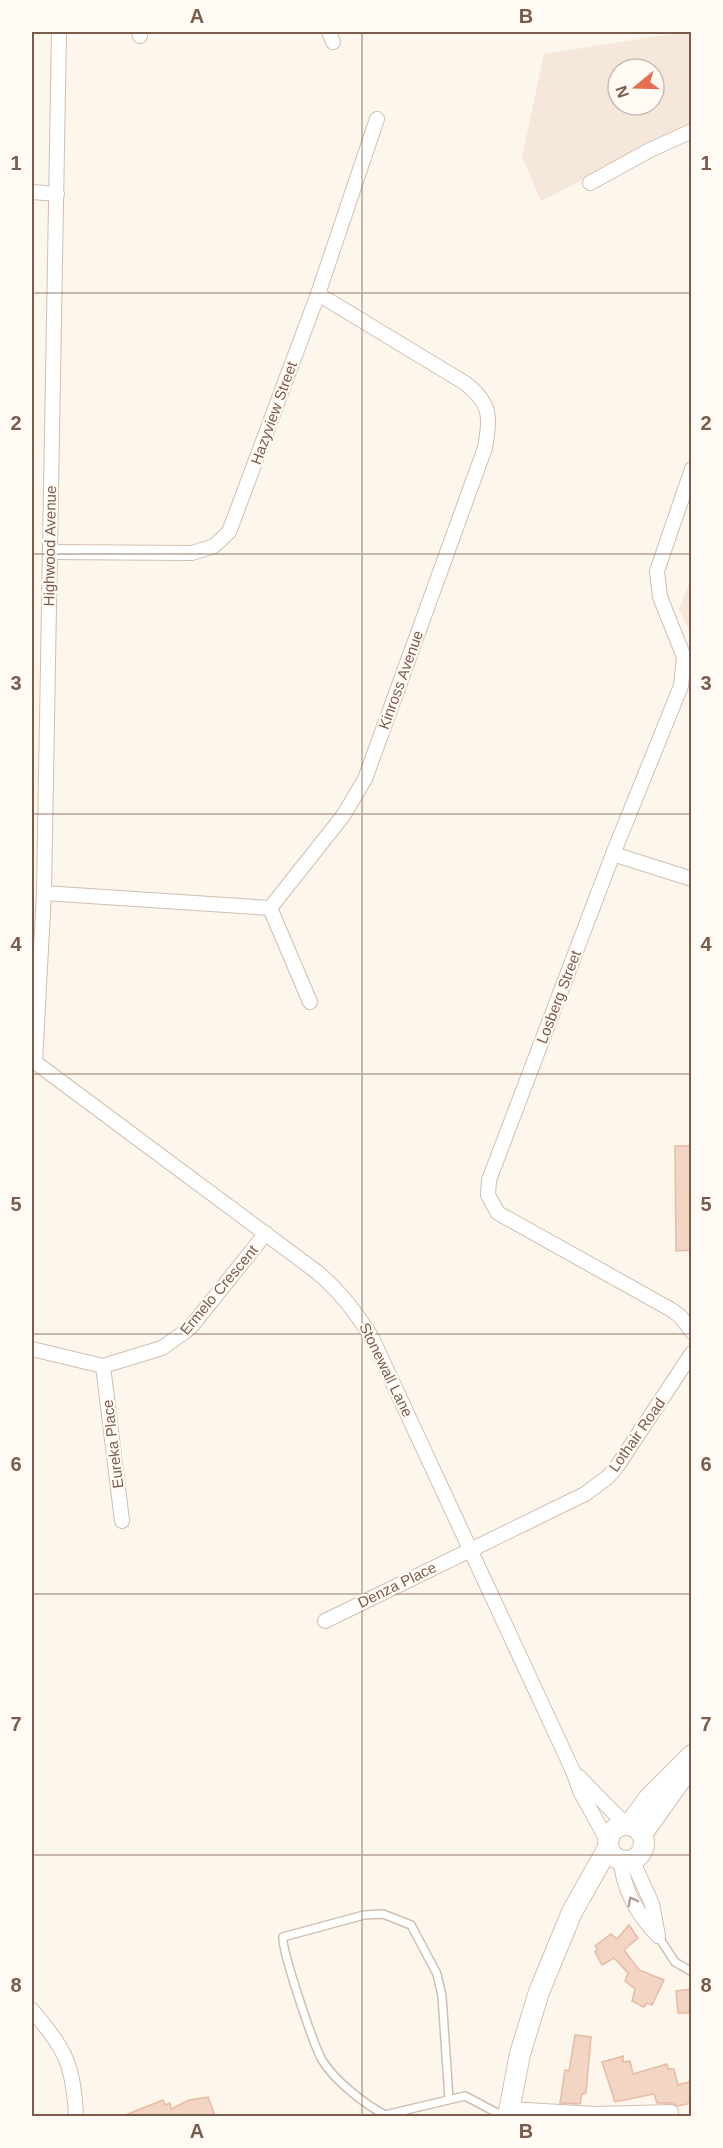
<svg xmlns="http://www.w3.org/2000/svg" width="723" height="2148" viewBox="0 0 723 2148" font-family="Helvetica,sans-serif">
	<rect width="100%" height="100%" fill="#fdf6ec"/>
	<g fill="#f5e8da" fill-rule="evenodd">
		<path d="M684,32H691V125L541,201L522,157L544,54ZM618,69H654V105H618Z"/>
		<polygon points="691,580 691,634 679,609"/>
	</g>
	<g fill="#f3d5c3" stroke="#e6bba3" stroke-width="1.5">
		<polygon points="675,1146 692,1146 692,1250 676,1251"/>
		<polygon points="629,1925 638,1938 624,1950 639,1970 664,1980 652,2005 647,2003 644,2007 632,2001 635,1989 625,1981 628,1973 614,1958 602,1965 595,1952 598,1949 595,1946 611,1934 617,1939"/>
		<polygon points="692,1989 692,2013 678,2013 676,1991"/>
		<polygon points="575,2035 591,2037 586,2093 582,2094 580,2104 560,2103 565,2070 569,2071"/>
		<polygon points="623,2056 623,2062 630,2061 633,2074 667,2064 668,2069 674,2069 678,2085 692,2081 692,2103 678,2106 671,2103 657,2103 654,2094 615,2102 602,2062"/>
		<polygon points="208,2097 215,2116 123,2116 163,2100 165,2105 170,2103 171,2109 189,2100"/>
	</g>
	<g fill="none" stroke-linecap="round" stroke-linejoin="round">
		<g stroke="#d1beb0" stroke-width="10">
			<g id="lane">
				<polyline points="658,1936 675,1962 692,1972"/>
				<path d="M449,2099L442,1996L437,1974L411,1925L383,1914L364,1915L283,1937C281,1949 314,2046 322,2060C335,2081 363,2103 385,2115L465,2096L503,2116"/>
			</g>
		</g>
		<g stroke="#d1beb0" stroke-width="16">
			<g id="street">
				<polyline points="139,32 140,36"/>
				<polyline points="329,32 333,42"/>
				<polyline points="590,183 650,150 692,131"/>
				<polyline points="32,192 57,194"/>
				<polyline points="692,469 657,571 660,597 684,657 681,686 613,854 489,1180 488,1195 498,1213 670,1309 680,1316 692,1332"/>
				<polyline points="50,552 192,553 214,546 229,532 318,294 377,119"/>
				<polyline points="613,854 692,879"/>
				<path d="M44,893L270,908L343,816L365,779L485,448C490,417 492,404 465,383L318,294"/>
				<polyline points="270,908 310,1002"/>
				<path d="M32,1060L317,1272C340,1291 356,1312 372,1338L573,1771L580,1791L607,1840"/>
				<polyline points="35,1061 44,893 59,32"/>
				<polyline points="32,1349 103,1366 162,1348 190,1328 266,1233"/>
				<polyline points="103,1366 122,1521"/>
				<polyline points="325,1621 585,1494 608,1477 618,1465 692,1353"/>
				<polyline points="579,1777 625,1824"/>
				<polyline points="632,1860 652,1904 658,1936"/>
				<path d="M621,1861C623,1890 637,1914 658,1936"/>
				<path d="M32,2010C66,2051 73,2063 76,2116"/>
				<polyline points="509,2109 595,2114 671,2112"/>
			</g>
		</g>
		<g stroke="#d6c0b0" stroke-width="22">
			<g id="secondary">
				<polyline points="630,1824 649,1798 692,1755"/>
				<circle cx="626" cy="1843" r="18"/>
				<polyline points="642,1834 682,1778"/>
				<polyline points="508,2116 520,2054 539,1992 572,1912 608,1848"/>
			</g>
		</g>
		<use href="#lane" stroke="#fff" stroke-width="7"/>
		<use href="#street" stroke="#fff" stroke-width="14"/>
		<use href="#secondary" stroke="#fff" stroke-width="20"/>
	</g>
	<defs><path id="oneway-chevron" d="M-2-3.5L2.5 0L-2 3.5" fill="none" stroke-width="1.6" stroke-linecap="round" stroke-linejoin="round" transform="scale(1.5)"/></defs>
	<use stroke="#af9d94" href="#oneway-chevron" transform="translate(632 1901) rotate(-118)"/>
	<path fill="none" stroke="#7a5c4d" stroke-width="1.5" stroke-opacity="0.55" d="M362,32V2116M32,293H692M32,554H692M32,814H692M32,1074H692M32,1334H692M32,1594H692M32,1855H692"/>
	<g text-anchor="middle" stroke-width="4.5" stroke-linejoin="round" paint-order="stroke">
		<g font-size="15" fill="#7a5c4d" stroke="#fffaf3">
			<text transform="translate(274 413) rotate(-70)" y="5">Hazyview Street</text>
			<text transform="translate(50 546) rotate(-89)" y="5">Highwood Avenue</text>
			<text transform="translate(401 680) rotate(-70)" y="5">Kinross Avenue</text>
			<text transform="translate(559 997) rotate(-69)" y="5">Losberg Street</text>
			<text transform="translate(219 1290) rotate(-50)" y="5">Ermelo Crescent</text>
			<text transform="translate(386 1370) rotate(64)" y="5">Stonewall Lane</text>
			<text transform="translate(637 1435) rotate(-55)" y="5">Lothair Road</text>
			<text transform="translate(113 1444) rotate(-97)" y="5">Eureka Place</text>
			<text transform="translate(397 1585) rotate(-26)" y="5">Denza Place</text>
		</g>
	</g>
	<rect width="723" height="2148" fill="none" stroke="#fffaf3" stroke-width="66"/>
	<g transform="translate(636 87) rotate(251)"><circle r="28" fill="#fffaf3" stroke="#cabbb1" stroke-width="1.5"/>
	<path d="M0-4.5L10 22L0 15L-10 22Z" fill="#e76f51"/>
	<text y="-9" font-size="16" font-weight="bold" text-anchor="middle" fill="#7a5c4d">N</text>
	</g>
	<rect x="33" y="33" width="657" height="2082" fill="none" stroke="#7a5c4d" stroke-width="2"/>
	<g font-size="20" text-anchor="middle" font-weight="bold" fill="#7a5c4d">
		<text x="197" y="23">A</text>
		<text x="526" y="23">B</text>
		<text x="16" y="170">1</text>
		<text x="706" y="170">1</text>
		<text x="16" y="430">2</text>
		<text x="706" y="430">2</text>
		<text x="16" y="690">3</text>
		<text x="706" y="690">3</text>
		<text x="16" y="951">4</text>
		<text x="706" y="951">4</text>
		<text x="16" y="1211">5</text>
		<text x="706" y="1211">5</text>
		<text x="16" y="1471">6</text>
		<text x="706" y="1471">6</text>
		<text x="16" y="1731">7</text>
		<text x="706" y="1731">7</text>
		<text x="16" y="1992">8</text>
		<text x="706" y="1992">8</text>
		<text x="197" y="2138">A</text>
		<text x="526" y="2138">B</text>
	</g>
</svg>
